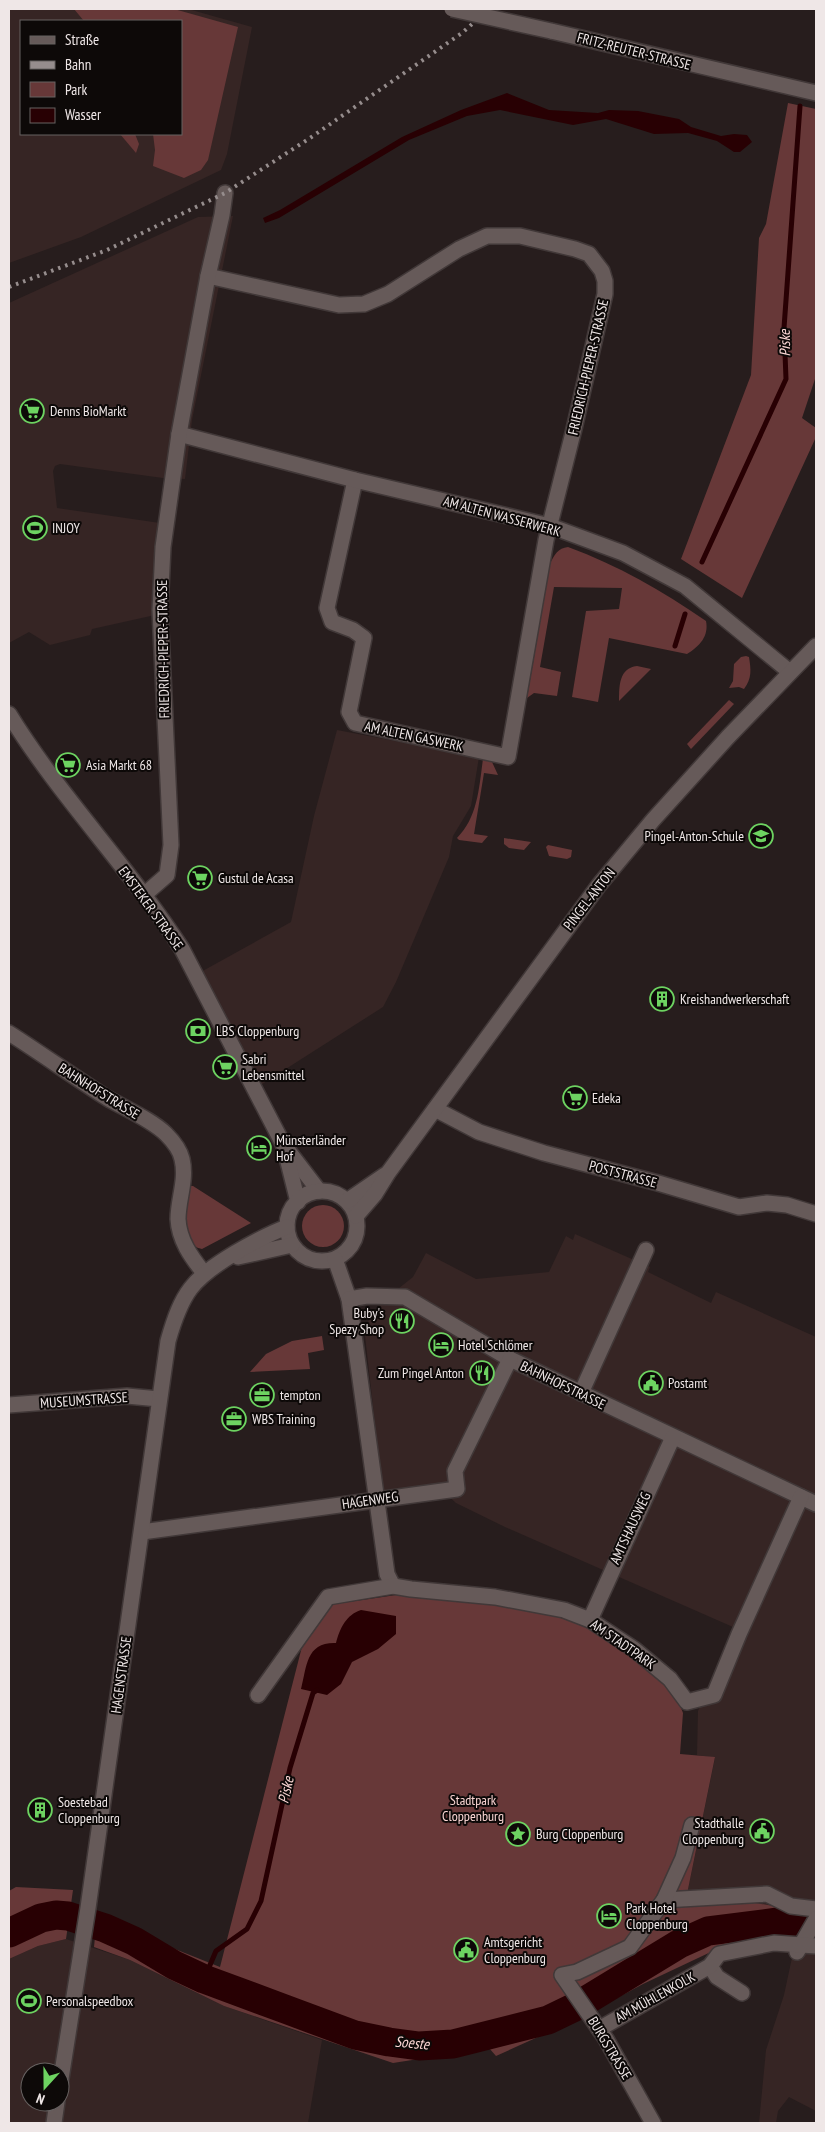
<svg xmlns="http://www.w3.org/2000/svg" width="825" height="2132" viewBox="0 0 825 2132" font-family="'PT Sans Narrow',sans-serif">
	<rect width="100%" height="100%" fill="#271d1d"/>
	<g fill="#362524" fill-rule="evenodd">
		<path d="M9,9H188L252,27L227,154L221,170L81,237L9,263ZM21,21H181V134H21Z"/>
		<polygon points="233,216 192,420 185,479 163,478 60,464 55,466 53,471 57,508 160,523 155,615 92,629 90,635 50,645 29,632 9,643 9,303 198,217"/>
		<polygon points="337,730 479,757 471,806 453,836 449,857 396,982 383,1007 248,1093 190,978 291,922 314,816"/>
		<polygon points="575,1234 650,1267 648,1272 711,1303 716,1292 816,1337 816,2111 789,2097 778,2111 776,2123 759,2123 766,2050 784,1995 802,1911 685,1904 715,1758 697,1755 698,1711 733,1627 505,1527 456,1503 442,1490 383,1494 364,1327 384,1300 413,1277 426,1253 476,1279 549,1272 566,1236 573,1240"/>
		<path d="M66,1939L130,1960L224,2006L322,2040L308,2123H9V1959L38,1946ZM30,2072H60V2102H30Z"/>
	</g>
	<g fill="#673838">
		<polygon points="74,9 174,9 238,27 208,160 201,170 184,178 153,166 155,150 153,134 181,134 181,21 84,21"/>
		<polygon points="788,103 816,109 816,376 802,418 816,428 816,437 742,598 681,559 751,375 759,238 766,224"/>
		<polygon points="120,134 135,134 139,144 136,153"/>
		<path d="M568,547C619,566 661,590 706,621C709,636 700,646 687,654L609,638L598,702L572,697L586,611L619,609L622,588L554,587L540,667L561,672L557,696L534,693L527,698L550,564C554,555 558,548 568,547Z"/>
		<path d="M746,656L749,657C751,670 752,678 744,689L739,687L729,688L733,681L734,664L741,657Z"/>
		<path d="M637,666L651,669L619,701C619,686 619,668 637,666Z"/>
		<polygon points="729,700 734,704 691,749 687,744"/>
		<path d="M483,759L492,762L498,775L484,773L474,834L488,836L482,843L459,840L457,838C478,817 479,787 483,759Z"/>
		<polygon points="504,838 531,842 524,850 509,848 504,844"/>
		<polygon points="548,845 572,850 571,857 567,859 549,856 546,847"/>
		<path d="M190,1186H193L251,1223L202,1249C177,1245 187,1203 190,1186Z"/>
		<circle cx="323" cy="1226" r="21"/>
		<polygon points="322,1336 324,1350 308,1353 310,1369 250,1372 266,1354 292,1341"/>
		<polygon points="403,1594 496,1604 539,1612 580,1623 615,1643 674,1690 683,1713 680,1754 715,1757 685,1904 744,1901 802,1911 797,1932 759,1933 732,1942 643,1984 580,2018 496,2056 489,2048 393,2063 224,2006 130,1960 94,1947 97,1918 220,1967 306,1631 321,1606"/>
		<polygon points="16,1887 73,1890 66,1939 38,1946 9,1959 9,1891"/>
	</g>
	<g fill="#280003">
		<polygon points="507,93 549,110 598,113 609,110 638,111 679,119 691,127 721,136 734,134 747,135 752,142 740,152 734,152 717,141 688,133 654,134 606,119 573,125 500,110 467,116 409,140 279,218 265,223 263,218 280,210 402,137 461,110"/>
		<path d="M361,1610L396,1616V1634L378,1649L352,1662L341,1684L327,1695L301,1689C307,1666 306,1642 336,1643C340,1628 346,1615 361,1610Z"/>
	</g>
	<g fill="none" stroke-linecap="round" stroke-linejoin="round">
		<g stroke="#280003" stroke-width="5">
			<polyline points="702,562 786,379 784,328 800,106"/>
			<polyline points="675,646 685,614"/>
			<polyline points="204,1979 216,1951 247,1929 261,1901 290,1768 313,1693 317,1690"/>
		</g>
		<polyline stroke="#280003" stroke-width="29" points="9,1933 41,1918 56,1915 68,1916 105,1928 134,1941 174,1965 204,1979 285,2009 355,2035 389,2042 419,2046 453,2044 548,2020 577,2006 679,1944 708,1931 778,1922 816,1928"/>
		<g stroke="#413838" stroke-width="18">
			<g id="minor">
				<polyline points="551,31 816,93"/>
				<polyline points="208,276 339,305 364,304 388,294 459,249 487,236 520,236 575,249 589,254 602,271 605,281 605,294 574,429 546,540 508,757 355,723 349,712 364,638 353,630 332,622 327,608 355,480"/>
				<polyline points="179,434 355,480 550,526 623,553 685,586 790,672"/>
				<path d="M9,714C60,797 129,867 182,949L283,1144L319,1191"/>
				<polyline points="144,895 167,875 171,845 160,610 163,547 179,434 208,276 222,215 225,193"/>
				<path d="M9,1033C42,1054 74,1077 107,1098C124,1108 152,1120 166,1134C172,1140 180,1150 182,1159C187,1180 178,1199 178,1219C179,1240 191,1257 204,1273"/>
				<polyline points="435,1109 479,1132 544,1153 658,1183 739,1207 767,1203 787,1205 816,1214"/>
				<polyline points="285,1150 298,1202"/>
				<circle cx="322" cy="1226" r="35"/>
				<polyline points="347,1201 385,1175"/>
				<polyline points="356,1216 375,1194 388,1173 599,885 653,820 728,737 816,646"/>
				<polyline points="238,1257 292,1245"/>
				<polyline points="335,1259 349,1299 387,1574 393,1586"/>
				<polyline points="349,1299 367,1296 405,1297 510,1359 816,1504"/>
				<polyline points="581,1393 646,1250"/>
				<polyline points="9,1405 127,1396 159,1399"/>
				<polyline points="142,1532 457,1489 455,1471 510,1359"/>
				<polyline points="590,1620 673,1437"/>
				<polyline points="258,1695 328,1597 393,1586 411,1589 495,1597 564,1610 590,1620 634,1649 670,1679 687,1702 714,1695 739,1634 801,1497"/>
				<polyline points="664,1900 767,1894 791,1906 816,1909"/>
				<polyline points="797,1952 816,1919"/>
				<polyline points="710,1966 717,1977 742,1993"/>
				<polyline points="599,2029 710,1966 719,1954 774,1943 816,1946"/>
				<path d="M60,2085L88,1908L168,1341C182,1292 192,1279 235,1253C252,1243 268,1234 287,1227"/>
				<polyline points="54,2123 57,2102"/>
				<polyline points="653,2123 606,2039 562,1975 577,1972 630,1947 664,1900 683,1858 692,1825"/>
			</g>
		</g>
		<use href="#minor" stroke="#665a59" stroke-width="15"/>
		<polyline stroke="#968d8d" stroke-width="4" stroke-dasharray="2.5 5" stroke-linecap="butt" points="9,287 107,250 225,193 310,138 462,33 489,9"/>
		<g stroke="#413838" stroke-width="18" stroke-linecap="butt">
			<polyline id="minor-bridge" points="452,9 551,31"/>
		</g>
		<use href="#minor-bridge" stroke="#665a59" stroke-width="15"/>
	</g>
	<defs>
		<g id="supermarket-ring" transform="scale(1.25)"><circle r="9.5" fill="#0d0908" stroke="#6dd361" stroke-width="1.5"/><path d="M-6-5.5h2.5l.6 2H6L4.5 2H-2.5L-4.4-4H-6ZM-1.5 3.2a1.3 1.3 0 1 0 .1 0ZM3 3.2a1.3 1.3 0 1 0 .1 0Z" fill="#6dd361"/></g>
		<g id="stadium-ring" transform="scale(1.25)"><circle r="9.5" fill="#0d0908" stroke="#6dd361" stroke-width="1.5"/><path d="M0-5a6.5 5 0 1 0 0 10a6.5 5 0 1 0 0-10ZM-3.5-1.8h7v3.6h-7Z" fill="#6dd361"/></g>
		<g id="school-ring" transform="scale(1.25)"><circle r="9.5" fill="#0d0908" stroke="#6dd361" stroke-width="1.5"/><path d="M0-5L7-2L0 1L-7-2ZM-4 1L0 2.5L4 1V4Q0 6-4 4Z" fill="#6dd361"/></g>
		<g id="building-ring" transform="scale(1.25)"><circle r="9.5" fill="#0d0908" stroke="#6dd361" stroke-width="1.5"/><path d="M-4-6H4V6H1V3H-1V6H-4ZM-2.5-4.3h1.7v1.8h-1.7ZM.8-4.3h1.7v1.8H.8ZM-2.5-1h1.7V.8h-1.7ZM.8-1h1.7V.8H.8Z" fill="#6dd361"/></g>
		<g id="bank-ring" transform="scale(1.25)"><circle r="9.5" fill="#0d0908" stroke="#6dd361" stroke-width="1.5"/><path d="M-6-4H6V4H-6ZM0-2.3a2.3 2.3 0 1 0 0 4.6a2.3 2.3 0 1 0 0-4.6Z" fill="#6dd361"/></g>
		<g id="hotel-ring" transform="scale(1.25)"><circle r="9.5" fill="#0d0908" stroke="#6dd361" stroke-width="1.5"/><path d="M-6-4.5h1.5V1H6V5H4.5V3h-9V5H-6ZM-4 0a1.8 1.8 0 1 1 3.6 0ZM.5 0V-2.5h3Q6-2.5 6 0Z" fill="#6dd361"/></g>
		<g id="restaurant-ring" transform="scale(1.25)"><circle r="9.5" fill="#0d0908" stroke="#6dd361" stroke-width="1.5"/><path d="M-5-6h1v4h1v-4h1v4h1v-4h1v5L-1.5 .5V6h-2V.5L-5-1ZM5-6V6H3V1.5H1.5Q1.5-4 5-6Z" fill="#6dd361"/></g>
		<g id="civic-ring" transform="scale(1.25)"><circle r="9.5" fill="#0d0908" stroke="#6dd361" stroke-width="1.5"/><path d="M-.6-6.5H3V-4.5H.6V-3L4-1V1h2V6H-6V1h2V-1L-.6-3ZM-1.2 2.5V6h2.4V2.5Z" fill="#6dd361"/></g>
		<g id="office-ring" transform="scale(1.25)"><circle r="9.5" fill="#0d0908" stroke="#6dd361" stroke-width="1.5"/><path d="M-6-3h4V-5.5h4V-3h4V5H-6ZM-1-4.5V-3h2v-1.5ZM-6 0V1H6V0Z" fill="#6dd361"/></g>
		<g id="sight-ring" transform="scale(1.25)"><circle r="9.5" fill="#0d0908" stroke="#6dd361" stroke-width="1.5"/><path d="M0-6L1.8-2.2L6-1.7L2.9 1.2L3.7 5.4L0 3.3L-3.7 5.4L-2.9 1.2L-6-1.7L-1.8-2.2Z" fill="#6dd361"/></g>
	</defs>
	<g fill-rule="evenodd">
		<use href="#supermarket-ring" x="32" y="411"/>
		<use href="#stadium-ring" x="35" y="528"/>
		<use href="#supermarket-ring" x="68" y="765"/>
		<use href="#school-ring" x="761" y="836"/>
		<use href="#supermarket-ring" x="200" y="878"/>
		<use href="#building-ring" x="662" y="999"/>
		<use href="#bank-ring" x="198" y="1031"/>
		<use href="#supermarket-ring" x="225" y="1067"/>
		<use href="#supermarket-ring" x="575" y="1098"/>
		<use href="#hotel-ring" x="259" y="1148"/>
		<use href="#restaurant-ring" x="402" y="1321"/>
		<use href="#hotel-ring" x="441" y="1345"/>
		<use href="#restaurant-ring" x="482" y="1373"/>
		<use href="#civic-ring" x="651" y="1383"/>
		<use href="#office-ring" x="262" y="1395"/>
		<use href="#office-ring" x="234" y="1419"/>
		<use href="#building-ring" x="40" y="1810"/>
		<use href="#civic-ring" x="762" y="1831"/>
		<use href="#sight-ring" x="518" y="1834"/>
		<use href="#hotel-ring" x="609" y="1916"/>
		<use href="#civic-ring" x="466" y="1950"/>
		<use href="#stadium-ring" x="29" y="2001"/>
	</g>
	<g text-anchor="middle" stroke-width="4" stroke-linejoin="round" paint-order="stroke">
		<g font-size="14" fill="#efe7e7" stroke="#0d0908">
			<text transform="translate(634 51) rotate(14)" y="5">FRITZ-REUTER-STRASSE</text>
			<text transform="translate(588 367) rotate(-77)" y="5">FRIEDRICH-PIEPER-STRASSE</text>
			<text transform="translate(502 516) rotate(15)" y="5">AM ALTEN WASSERWERK</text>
			<text transform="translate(163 649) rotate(-91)" y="5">FRIEDRICH-PIEPER-STRASSE</text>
			<text transform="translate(414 736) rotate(12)" y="5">AM ALTEN GASWERK</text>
			<text transform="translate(589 899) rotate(-52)" y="5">PINGEL-ANTON</text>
			<text transform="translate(151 908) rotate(54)" y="5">EMSTEKER STRASSE</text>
			<text transform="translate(99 1091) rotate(32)" y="5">BAHNHOFSTRASSE</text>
			<text transform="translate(623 1174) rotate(15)" y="5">POSTSTRASSE</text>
			<text transform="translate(563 1385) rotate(26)" y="5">BAHNHOFSTRASSE</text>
			<text transform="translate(84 1400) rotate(-4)" y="5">MUSEUMSTRASSE</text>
			<text transform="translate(370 1500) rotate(-8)" y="5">HAGENWEG</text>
			<text transform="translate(630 1528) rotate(-65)" y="5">AMTSHAUSWEG</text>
			<text transform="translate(623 1644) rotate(35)" y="5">AM STADTPARK</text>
			<text transform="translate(121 1675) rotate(-82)" y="5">HAGENSTRASSE</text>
			<text transform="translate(655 1997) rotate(-29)" y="5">AM MÜHLENKOLK</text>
			<text transform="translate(610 2048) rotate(59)" y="5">BURGSTRASSE</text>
		</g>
		<g font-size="14" fill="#efe7e7" stroke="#0d0908" text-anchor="start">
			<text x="50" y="416">Denns BioMarkt</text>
			<text x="52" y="533">INJOY</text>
			<text x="86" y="770">Asia Markt 68</text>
			<text x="744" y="841" text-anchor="end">Pingel-Anton-Schule</text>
			<text x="218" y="883">Gustul de Acasa</text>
			<text x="680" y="1004">Kreishandwerkerschaft</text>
			<text x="216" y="1036">LBS Cloppenburg</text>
			<text x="242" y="1064">Sabri<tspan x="242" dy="16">Lebensmittel</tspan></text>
			<text x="592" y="1103">Edeka</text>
			<text x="276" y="1145">Münsterländer<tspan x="276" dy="16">Hof</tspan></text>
			<text x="384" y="1318" text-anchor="end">Buby's<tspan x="384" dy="16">Spezy Shop</tspan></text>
			<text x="458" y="1350">Hotel Schlömer</text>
			<text x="464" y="1378" text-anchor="end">Zum Pingel Anton</text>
			<text x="668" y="1388">Postamt</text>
			<text x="280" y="1400">tempton</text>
			<text x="252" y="1424">WBS Training</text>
			<text x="58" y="1807">Soestebad<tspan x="58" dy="16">Cloppenburg</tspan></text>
			<text x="744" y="1828" text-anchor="end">Stadthalle<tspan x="744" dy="16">Cloppenburg</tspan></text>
			<text x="536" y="1839">Burg Cloppenburg</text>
			<text x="626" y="1913">Park Hotel<tspan x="626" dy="16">Cloppenburg</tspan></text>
			<text x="484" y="1947">Amtsgericht<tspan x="484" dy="16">Cloppenburg</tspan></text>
			<text x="46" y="2006">Personalspeedbox</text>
		</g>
		<g font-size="14" fill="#fbd6d4" stroke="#0d0908">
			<text x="473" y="1805">Stadtpark<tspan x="473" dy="16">Cloppenburg</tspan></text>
		</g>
		<g font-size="15" font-style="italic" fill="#fdd8d6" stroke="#0d0908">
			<text transform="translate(785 343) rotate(-91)" y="5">Piske</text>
			<text transform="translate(286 1790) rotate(-78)" y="5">Piske</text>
			<text transform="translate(412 2043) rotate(5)" y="5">Soeste</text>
		</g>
	</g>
	<rect width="825" height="2132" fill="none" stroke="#efe7e7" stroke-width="20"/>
	<rect x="20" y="20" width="162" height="115" fill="#0d0908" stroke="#676261"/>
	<rect x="30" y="36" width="25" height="8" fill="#665a59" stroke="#676261"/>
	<text x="65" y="45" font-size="15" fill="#efe7e7">Straße</text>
	<rect x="30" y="61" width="25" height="8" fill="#968d8d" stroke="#676261"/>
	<text x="65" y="70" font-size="15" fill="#efe7e7">Bahn</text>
	<rect x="30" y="82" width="25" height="15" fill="#673838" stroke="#676261"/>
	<text x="65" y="95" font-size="15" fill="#efe7e7">Park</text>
	<rect x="30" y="108" width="25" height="15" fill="#280003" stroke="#676261"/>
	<text x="65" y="120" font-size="15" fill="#efe7e7">Wasser</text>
	<g transform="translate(45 2087) rotate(201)"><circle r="24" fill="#0d0908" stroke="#676261"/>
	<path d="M0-4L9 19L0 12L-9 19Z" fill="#6dd361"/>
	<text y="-8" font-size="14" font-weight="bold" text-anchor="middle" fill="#efe7e7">N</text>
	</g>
</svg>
